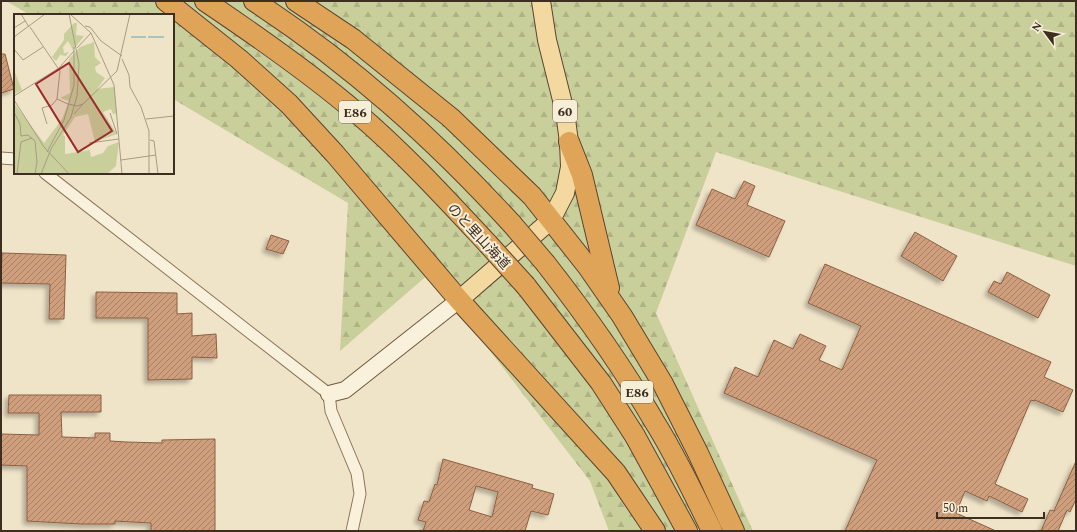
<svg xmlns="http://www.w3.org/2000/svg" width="1077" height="532" viewBox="0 0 1077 532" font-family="Spectral,'Noto Sans JP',serif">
	<defs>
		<pattern id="forest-firs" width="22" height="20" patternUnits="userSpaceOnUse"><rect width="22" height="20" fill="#c9cf9b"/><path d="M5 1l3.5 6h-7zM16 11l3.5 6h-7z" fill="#aeb285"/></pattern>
		<pattern id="building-hatch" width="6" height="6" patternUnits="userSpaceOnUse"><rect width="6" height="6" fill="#cf9f7d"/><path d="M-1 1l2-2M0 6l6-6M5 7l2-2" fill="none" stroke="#a98266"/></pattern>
		<filter id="shadow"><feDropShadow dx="-3.5" dy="3.5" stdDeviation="2" flood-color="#0004"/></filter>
	</defs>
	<rect width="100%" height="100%" fill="#f0e4c8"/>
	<polygon fill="url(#forest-firs)" points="6,1 1076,1 1076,266 716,152 656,313 753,531 609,531 590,481 430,273 340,351 348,203 173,99 173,15 30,15"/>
	<g fill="url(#building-hatch)" stroke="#8d5f41" fill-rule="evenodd" filter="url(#shadow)">
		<polygon points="1,54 5,54 14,89 1,93"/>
		<polygon points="744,181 755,186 747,205 785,221 769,257 696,225 712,189 735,199"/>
		<polygon points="915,232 957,256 943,281 901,256"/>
		<polygon points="271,235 289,241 283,254 266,249"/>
		<polygon points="2,253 66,255 64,319 49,319 50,284 1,283"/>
		<polygon points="825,264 1051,362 1044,377 1073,390 1063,412 1035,400 1034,401 1031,400 995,484 1028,499 1022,512 989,496 987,501 965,491 956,513 996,531 845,531 877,460 724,393 735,367 758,377 774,340 793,349 800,334 826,346 819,360 842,370 861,326 808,303"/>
		<polygon points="1007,272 1050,295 1038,318 988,292 994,281 1001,284"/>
		<polygon points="96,292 177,293 177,314 192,313 192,336 216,334 217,358 192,357 192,379 148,380 148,318 96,318"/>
		<polygon points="9,395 101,395 101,412 61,412 62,437 95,438 95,433 110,433 110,441 127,442 162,443 162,440 215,439 215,531 151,531 151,523 115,521 115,524 81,524 27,521 27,466 1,465 1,434 39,435 39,413 8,413"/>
		<path d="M443,459L533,485L532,488L554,494L548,515L531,511L525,531H423L426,522L418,520L424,501L429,502L435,484L437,485ZM476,486L498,492L492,517L469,510Z"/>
		<polygon points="1076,461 1076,499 1070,512 1067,510 1058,531 1041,531 1050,510 1054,511"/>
	</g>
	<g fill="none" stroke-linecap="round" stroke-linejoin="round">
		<g stroke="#8d765c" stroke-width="13">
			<g id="street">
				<polyline points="1,158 15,159"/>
				<polyline points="45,173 329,394 331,411 357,473 360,494 352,531"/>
			</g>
		</g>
		<g stroke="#6f573f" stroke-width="18">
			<polyline id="secondary" points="329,394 345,390 459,300"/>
		</g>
		<g stroke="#5b4430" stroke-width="20">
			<polyline id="primary" points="459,300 551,220 565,193 570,167 569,142 565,112 547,40 541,1"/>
		</g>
		<g stroke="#5b4430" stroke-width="22">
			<g id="highway">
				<polyline points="166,1 239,59 289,104 335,154 459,300 616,473 655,531"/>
				<path d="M205,1C257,36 309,72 357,113C404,153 446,199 488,244"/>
				<path d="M254,1C352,65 433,138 512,224"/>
				<polyline points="296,1 353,39 451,118 532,196 588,267 622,316 663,384 698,453 734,531"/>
				<polyline points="569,142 582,175 609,288"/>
				<path d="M546,264C585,314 622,366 654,421C676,456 694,494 712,531"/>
				<polyline points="526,286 601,383 635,436 687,531"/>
			</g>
		</g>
		<use href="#street" stroke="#faf1dc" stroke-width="11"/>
		<use href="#secondary" stroke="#faf1dc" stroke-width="16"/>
		<use href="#primary" stroke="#f3d9a0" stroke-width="18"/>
		<use href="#highway" stroke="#e0a458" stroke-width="20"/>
		<g stroke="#5b4430" stroke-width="22" stroke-linecap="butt">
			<g id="highway-bridge">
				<polyline points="512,224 546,264"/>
				<polyline points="488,244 526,286"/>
			</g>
		</g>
		<use href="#highway-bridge" stroke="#e0a458" stroke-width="20"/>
	</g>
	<g text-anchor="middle" stroke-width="4" stroke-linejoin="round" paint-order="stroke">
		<g fill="#f7eed8" stroke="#756857" stroke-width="1">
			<rect x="553" y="100" width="24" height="22" rx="3"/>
			<rect x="339" y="101" width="32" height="22" rx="3"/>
			<rect x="621" y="381" width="32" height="22" rx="3"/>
		</g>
		<g font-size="13" font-weight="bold" fill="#3d2e20">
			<text x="565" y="116">60</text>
			<text x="355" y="117">E86</text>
			<text x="637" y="397">E86</text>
		</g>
		<g font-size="14" fill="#3d2e20" stroke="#f7eed8">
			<text transform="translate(479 236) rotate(47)" y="5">のと里山海道</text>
		</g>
	</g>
	<g transform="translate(14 14)">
		<rect width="160" height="160" fill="#f0e4c8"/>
		<path d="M60,9H63L62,21L70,22L59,36L54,27L49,33L50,39L55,38L52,42L46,41L42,47L38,43L50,26V20ZM80,28L81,43L87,49L81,53L82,58L91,64L83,75L100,73L103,99L99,100L97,95L89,98L103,120L81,128L74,100L61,103L49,121L51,122V140L76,136L77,143L89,139L94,132L105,128L102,152L93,160H0V89L30,129L48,105L55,87L46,84L56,79L55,45L66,33Z" fill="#c9cf9b"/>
		<path d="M0,56L8,76L0,80Z" fill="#c9cf9b"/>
		<path fill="none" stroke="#a9c4bc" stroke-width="2" d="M117,23H132M134,23H150"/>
		<path fill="none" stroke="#a89b85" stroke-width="1" d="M7,0L15,13M56,0L77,19L100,71L108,160M71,12L76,13L87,27L108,42M16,13L46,57L43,85L38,91L28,94L33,110M0,14L11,7M0,23L31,0M63,34L77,19M0,35L9,46L29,33M108,45L115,61L116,73L127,93L135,117V160M0,82L45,54L60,37M43,85L54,90M0,86L30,133L55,160M54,90L63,92L69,90L103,57L116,0M0,98L6,110L7,122L14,121L21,127L23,148L21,160M96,99L103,120M60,100L69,90M132,105L160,102M136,126L140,127L144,160M75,129L105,125M33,138L50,106L60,71V33M107,146L142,141M3,160L7,128L18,124M27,160L37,135L57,103L63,82L65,50L55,0"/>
		<path fill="#9e2a2b" fill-opacity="0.15" stroke="#9e2a2b" stroke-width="2" d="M55,49L98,117L64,138L22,70Z"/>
		<rect width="160" height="160" fill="none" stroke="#3d2e20" stroke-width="2"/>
	</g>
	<rect width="1077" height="532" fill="none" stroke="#3d2e20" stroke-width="4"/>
	<g transform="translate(1045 32) rotate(302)" stroke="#f7eed8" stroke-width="3" paint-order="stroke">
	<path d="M0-3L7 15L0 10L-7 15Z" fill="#3d2e20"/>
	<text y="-6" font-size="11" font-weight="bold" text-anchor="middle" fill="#3d2e20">N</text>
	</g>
	<path d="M937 512v6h107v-6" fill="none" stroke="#3d2e20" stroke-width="2"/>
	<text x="943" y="512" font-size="12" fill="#3d2e20" stroke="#f7eed8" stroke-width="3" paint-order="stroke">50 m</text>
</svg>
